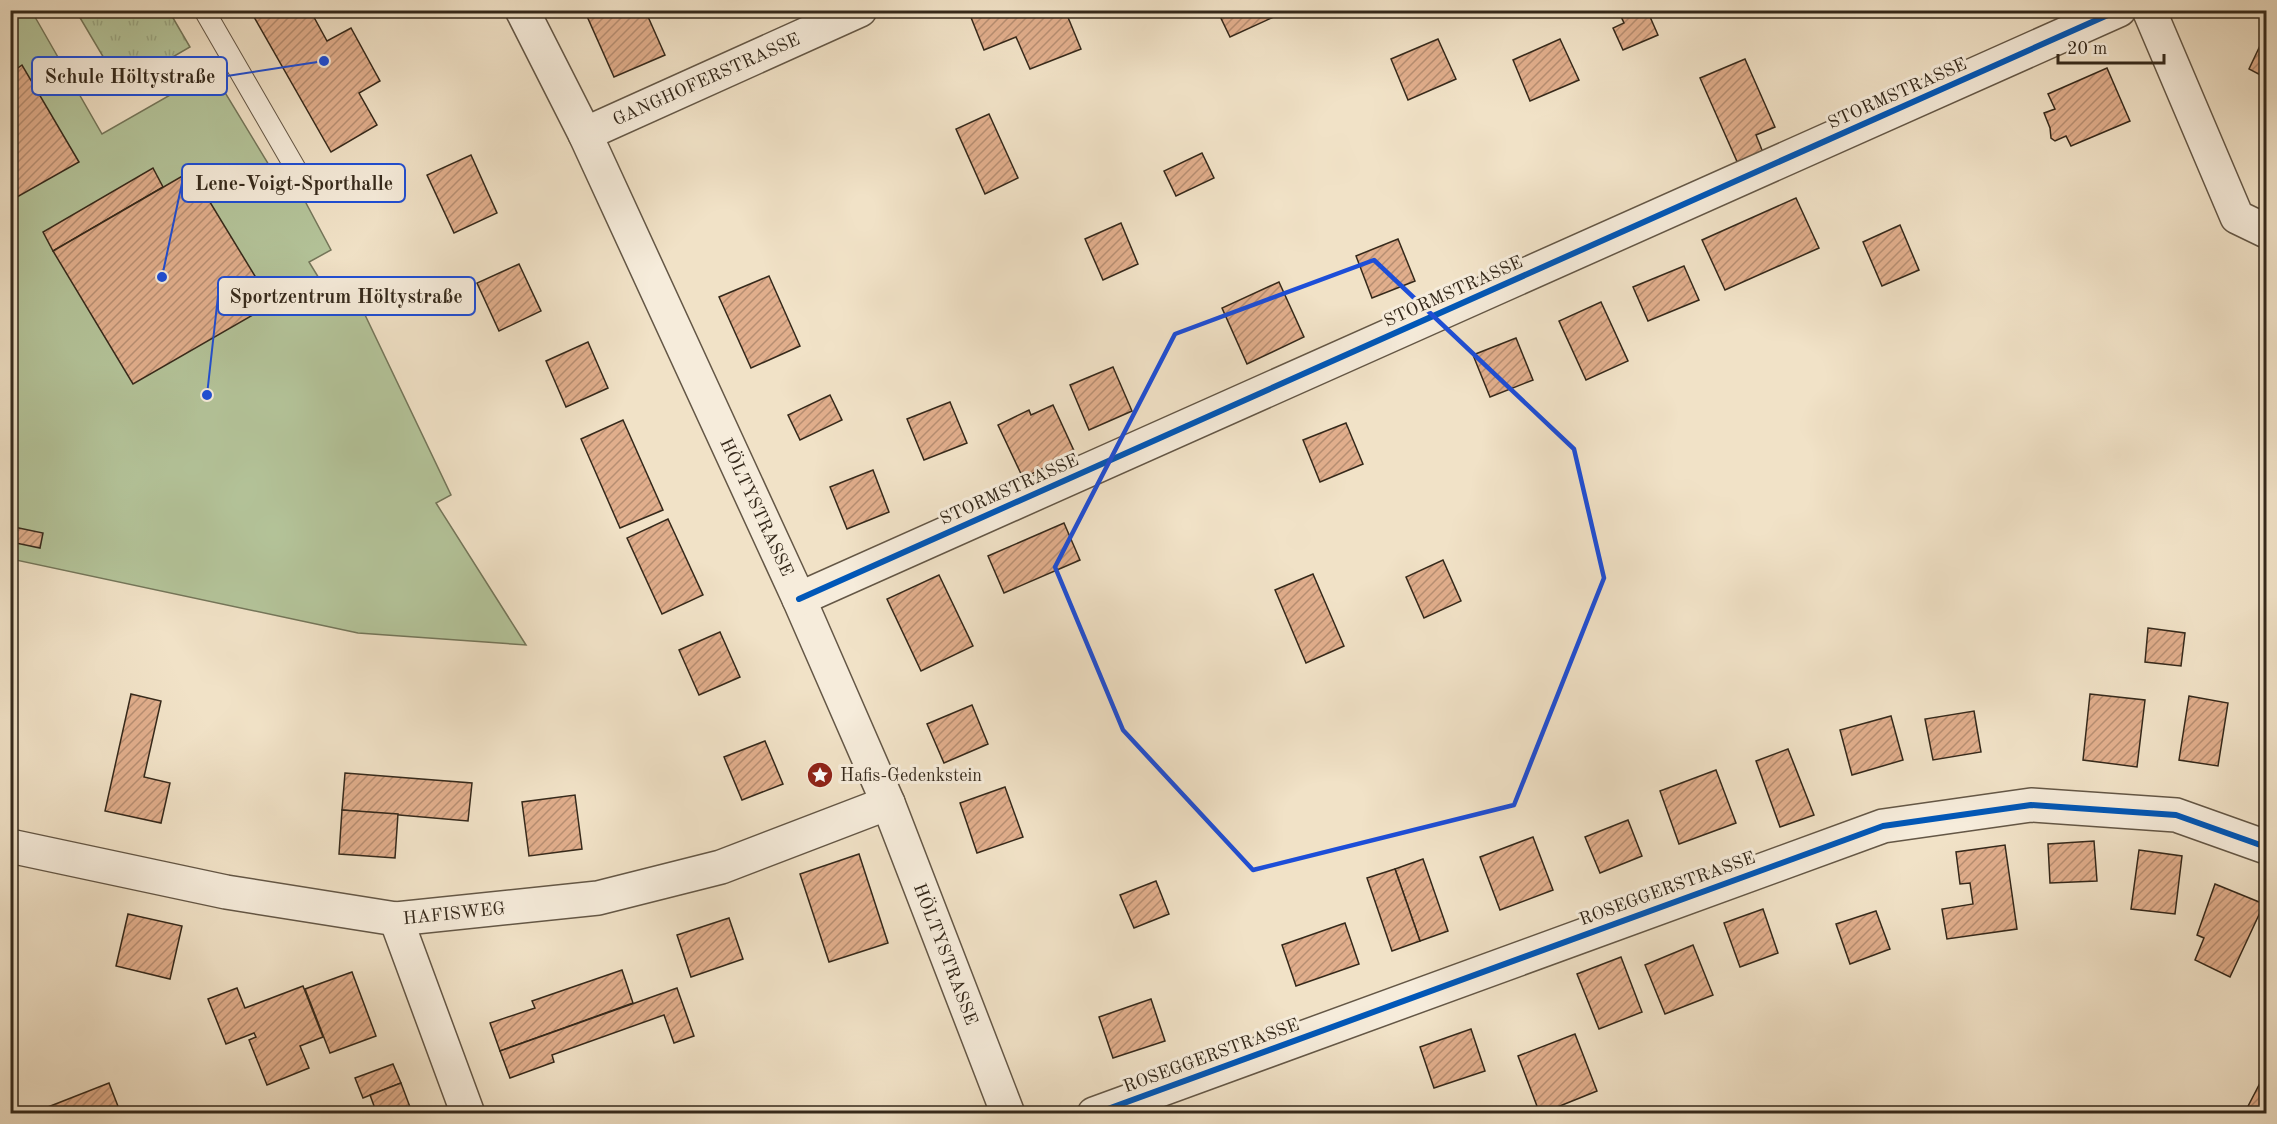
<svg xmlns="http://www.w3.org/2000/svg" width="2277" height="1124" viewBox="0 0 2277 1124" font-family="'Old Standard TT',serif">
	<defs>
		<pattern id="park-tufts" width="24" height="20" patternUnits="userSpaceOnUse" patternTransform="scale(1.5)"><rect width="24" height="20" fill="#b4c49a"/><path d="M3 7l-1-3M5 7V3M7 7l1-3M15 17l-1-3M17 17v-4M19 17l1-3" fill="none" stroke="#9ba884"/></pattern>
		<pattern id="building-hatch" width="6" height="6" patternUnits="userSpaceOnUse" patternTransform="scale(1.5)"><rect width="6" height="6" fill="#e1ae8c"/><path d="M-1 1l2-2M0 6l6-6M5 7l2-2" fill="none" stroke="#b78e72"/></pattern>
	</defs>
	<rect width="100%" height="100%" fill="#f1e2c7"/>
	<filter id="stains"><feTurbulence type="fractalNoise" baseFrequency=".00333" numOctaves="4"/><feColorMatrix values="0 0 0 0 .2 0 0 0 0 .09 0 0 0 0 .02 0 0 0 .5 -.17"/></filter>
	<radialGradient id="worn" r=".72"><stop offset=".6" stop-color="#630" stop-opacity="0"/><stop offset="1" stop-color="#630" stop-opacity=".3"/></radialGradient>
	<polygon fill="url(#park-tufts)" stroke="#74765a" stroke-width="1.5" points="76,11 169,11 190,47 121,87"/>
	<polygon fill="#b4c49a" stroke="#74765a" stroke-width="1.5" points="31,10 102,134 212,71 278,180 290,173 331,250 309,262 328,293 355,294 451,495 436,503 526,645 358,633 11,559 10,11"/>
	<g fill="url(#building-hatch)" stroke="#35291b" stroke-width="1.5">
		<polygon points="250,10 310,10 327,41 351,28 380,81 359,93 377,125 331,152"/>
		<polygon points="593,10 645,10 665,55 614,77 586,14"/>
		<polygon points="968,10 1065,10 1081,49 1030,69 1016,37 984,50"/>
		<polygon points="1217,10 1289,10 1230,37"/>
		<polygon points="1618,10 1647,10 1658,35 1623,50 1613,28 1624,23"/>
		<polygon points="2266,33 2266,78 2249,69"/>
		<polygon points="1438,39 1456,79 1408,100 1391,59"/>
		<polygon points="1560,39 1579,80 1530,101 1513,60"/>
		<polygon points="1745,59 1775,127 1756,135 1764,155 1739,166 1700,78"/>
		<polygon points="10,62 15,70 22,65 79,162 10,201"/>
		<polygon points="2107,68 2130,121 2071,146 2066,136 2055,141 2051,138 2050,128 2044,113 2055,109 2048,94"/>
		<polygon points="989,114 1018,178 985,194 956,129"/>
		<polygon points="1202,153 1214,178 1176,196 1164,171"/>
		<polygon points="471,155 497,213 454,233 427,175"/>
		<polygon points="153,168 163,187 53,251 43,232"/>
		<polygon points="191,171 272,304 133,384 53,251"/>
		<polygon points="1796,198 1819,248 1725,290 1702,240"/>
		<polygon points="1121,223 1138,264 1103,280 1085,239"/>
		<polygon points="1900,225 1919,270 1882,286 1863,242"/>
		<polygon points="1398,239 1415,281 1372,298 1356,256"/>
		<polygon points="519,264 541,311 499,331 477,283"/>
		<polygon points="1684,266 1699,300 1648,321 1633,287"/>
		<polygon points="769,276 800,346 751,368 719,297"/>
		<polygon points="1279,282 1304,337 1247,364 1222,308"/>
		<polygon points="1601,302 1628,361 1586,380 1559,321"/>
		<polygon points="1516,338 1533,380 1490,397 1473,355"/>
		<polygon points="588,342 608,388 566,407 546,361"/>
		<polygon points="1113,367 1132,411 1089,430 1070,385"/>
		<polygon points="830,395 842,420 800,440 788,415"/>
		<polygon points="950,402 967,443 924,460 907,419"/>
		<polygon points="1053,405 1075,453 1023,478 998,425 1029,410 1031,415"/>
		<polygon points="623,420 663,510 620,528 581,439"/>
		<polygon points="1346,423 1363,464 1320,482 1303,440"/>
		<polygon points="873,470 889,512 847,529 830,487"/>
		<polygon points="668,519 703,595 662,614 627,538"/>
		<polygon points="1064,523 1080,560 1004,593 988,556"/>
		<polygon points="14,527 43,533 40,548 11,542"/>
		<polygon points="1443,560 1461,601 1424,618 1406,577"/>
		<polygon points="1313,574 1344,646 1306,663 1275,590"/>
		<polygon points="939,575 973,646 921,671 887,599"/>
		<polygon points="2148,628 2185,633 2181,666 2145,662"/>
		<polygon points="720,632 740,677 699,695 679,650"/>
		<polygon points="131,694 161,701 144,777 170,783 161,823 105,811"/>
		<polygon points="2090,694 2145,700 2137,767 2083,760"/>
		<polygon points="2189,696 2228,703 2218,766 2179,760"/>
		<polygon points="972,705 988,744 944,763 927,724"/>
		<polygon points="1974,711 1981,752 1933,760 1925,719"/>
		<polygon points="1891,716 1903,760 1852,775 1840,730"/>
		<polygon points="765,741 783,784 742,800 724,757"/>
		<polygon points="1788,749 1814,815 1780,827 1756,761"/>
		<polygon points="2266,769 2266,786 2260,782"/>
		<polygon points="1716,770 1736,823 1679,844 1660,791"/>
		<polygon points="345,773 472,783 468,821 342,810"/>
		<polygon points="1005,787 1023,837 977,853 960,803"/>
		<polygon points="575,795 582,849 529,856 522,802"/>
		<polygon points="342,810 398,814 395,858 339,854"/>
		<polygon points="1628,820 1642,856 1600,873 1585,837"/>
		<polygon points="1533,837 1553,890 1500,910 1480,857"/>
		<polygon points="2094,841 2097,881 2050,883 2048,844"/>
		<polygon points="2005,845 2017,929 1947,939 1942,909 1973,904 1970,883 1960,884 1956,852"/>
		<polygon points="2139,850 2182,856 2175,914 2131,909"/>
		<polygon points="859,854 888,943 829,962 800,874"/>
		<polygon points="1423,859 1448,931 1420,941 1395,869"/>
		<polygon points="1395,869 1420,941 1392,951 1367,878"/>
		<polygon points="1156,881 1169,914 1134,928 1120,895"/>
		<polygon points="2215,884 2264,904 2230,977 2195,960 2204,938 2197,935"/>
		<polygon points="1763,909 1778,953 1740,967 1724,923"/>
		<polygon points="1876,911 1890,949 1850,964 1836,924"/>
		<polygon points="128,914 182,926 170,979 116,966"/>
		<polygon points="729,918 743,959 691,977 677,935"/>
		<polygon points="1345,923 1359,964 1296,986 1282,945"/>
		<polygon points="1693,945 1713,995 1665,1014 1645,965"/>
		<polygon points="1621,957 1642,1012 1599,1029 1577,974"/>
		<polygon points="622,970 633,1003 500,1051 490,1023 535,1008 532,1001"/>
		<polygon points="352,972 376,1036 330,1053 305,989"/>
		<polygon points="303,986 323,1037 300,1046 309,1068 267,1085 249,1040 256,1037 254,1033 226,1044 208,999 237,988 245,1008"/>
		<polygon points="677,988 694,1036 674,1043 664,1015 552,1055 554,1062 510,1078 500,1051"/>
		<polygon points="1151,999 1165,1041 1113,1058 1099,1017"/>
		<polygon points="1471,1029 1485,1071 1434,1088 1420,1047"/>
		<polygon points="1575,1034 1597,1091 1540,1114 1518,1056"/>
		<polygon points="393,1064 401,1083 363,1098 355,1078"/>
		<polygon points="109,1083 121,1114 30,1114"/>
		<polygon points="401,1083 410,1107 393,1114 377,1114 370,1095"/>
		<polygon points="2260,1083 2266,1087 2266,1114 2244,1114"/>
	</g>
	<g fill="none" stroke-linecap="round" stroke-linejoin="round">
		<g stroke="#645746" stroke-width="22">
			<polyline id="lane" points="204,10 304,183"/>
		</g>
		<g stroke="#645746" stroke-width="36">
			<g id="street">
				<polyline points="522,10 585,134 799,599 888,803 1008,1114"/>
				<polyline points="2149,10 2237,217 2266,231"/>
				<polyline points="585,134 860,10"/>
				<polyline points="799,599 2119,10"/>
				<polyline points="10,846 226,892 396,919 598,898 721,867 888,803"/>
				<polyline points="396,919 468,1114"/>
				<polyline points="1094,1114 1883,826 2031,805 2176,815 2266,847"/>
			</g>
		</g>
		<use href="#lane" stroke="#f6ecdb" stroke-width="20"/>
		<use href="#street" stroke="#f6ecdb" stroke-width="33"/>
		<g stroke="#f6ecdb" stroke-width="10">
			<g id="cycleway">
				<polyline points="799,599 2119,10"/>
				<polyline points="1094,1114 1883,826 2031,805 2176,815 2266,847"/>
			</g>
		</g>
		<use href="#cycleway" stroke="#0057b8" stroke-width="6"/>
	</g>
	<path fill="none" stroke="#1d4ed8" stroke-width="4.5" stroke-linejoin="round" d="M1374,260L1574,449L1604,578L1514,805L1253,870L1123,730L1055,567L1175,334Z"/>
	<defs>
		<g id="sight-disc" transform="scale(1.35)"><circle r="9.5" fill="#8f2418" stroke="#f6ecdb"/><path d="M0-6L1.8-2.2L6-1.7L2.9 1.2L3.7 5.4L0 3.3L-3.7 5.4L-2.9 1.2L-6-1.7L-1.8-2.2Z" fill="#fff"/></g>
	</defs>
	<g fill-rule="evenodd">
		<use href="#sight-disc" x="820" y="775"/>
	</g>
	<g text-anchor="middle" stroke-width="6" stroke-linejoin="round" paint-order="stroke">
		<g font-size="18" fill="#35291b" stroke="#f6ecdb">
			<text transform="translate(706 79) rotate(-24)" y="6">GANGHOFERSTRASSE</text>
			<text transform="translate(1897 93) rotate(-24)" y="6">STORMSTRASSE</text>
			<text transform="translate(1453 291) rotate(-24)" y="6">STORMSTRASSE</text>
			<text transform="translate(1009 489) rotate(-24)" y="6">STORMSTRASSE</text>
			<text transform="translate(757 507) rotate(65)" y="6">HÖLTYSTRASSE</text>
			<text transform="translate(1667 888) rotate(-20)" y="6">ROSEGGERSTRASSE</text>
			<text transform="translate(454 913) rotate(-6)" y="6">HAFISWEG</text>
			<text transform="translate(946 954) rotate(69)" y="6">HÖLTYSTRASSE</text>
			<text transform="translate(1211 1055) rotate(-20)" y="6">ROSEGGERSTRASSE</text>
		</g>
		<g font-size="18" fill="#35291b" stroke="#f6ecdb" text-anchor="start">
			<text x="840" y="781">Hafis-Gedenkstein</text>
		</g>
	</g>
	<path fill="none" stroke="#1d4ed8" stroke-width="2" d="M324 61L227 76M162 277L182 183M207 395L218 296"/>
	<g fill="#1d4ed8" stroke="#f6ecdb" stroke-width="2">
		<circle cx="324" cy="61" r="6"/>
		<circle cx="162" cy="277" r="6"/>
		<circle cx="207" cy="395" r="6"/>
	</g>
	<g fill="#f6ecdb" stroke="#1d4ed8" stroke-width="2">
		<rect x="32" y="57" width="195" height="38" rx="6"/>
		<rect x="182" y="164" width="223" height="38" rx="6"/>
		<rect x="218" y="277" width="257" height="38" rx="6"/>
	</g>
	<g font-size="20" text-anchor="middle" font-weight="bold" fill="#35291b">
		<text x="130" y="83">Schule Höltystraße</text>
		<text x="294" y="190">Lene-Voigt-Sporthalle</text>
		<text x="346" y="303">Sportzentrum Höltystraße</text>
	</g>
	<rect width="2277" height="1124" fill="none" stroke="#f1e2c7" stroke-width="36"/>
	<rect x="12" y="12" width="2253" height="1100" fill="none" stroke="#35291b" stroke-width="3"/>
	<rect x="18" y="18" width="2241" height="1088" fill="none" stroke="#35291b" stroke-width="1.5"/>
	<path d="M2058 54v9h106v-9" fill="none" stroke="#35291b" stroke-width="3"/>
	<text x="2067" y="54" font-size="18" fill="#35291b" stroke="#f6ecdb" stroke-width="4.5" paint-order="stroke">20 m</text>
	<rect width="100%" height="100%" filter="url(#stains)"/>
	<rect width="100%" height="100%" fill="url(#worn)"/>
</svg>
